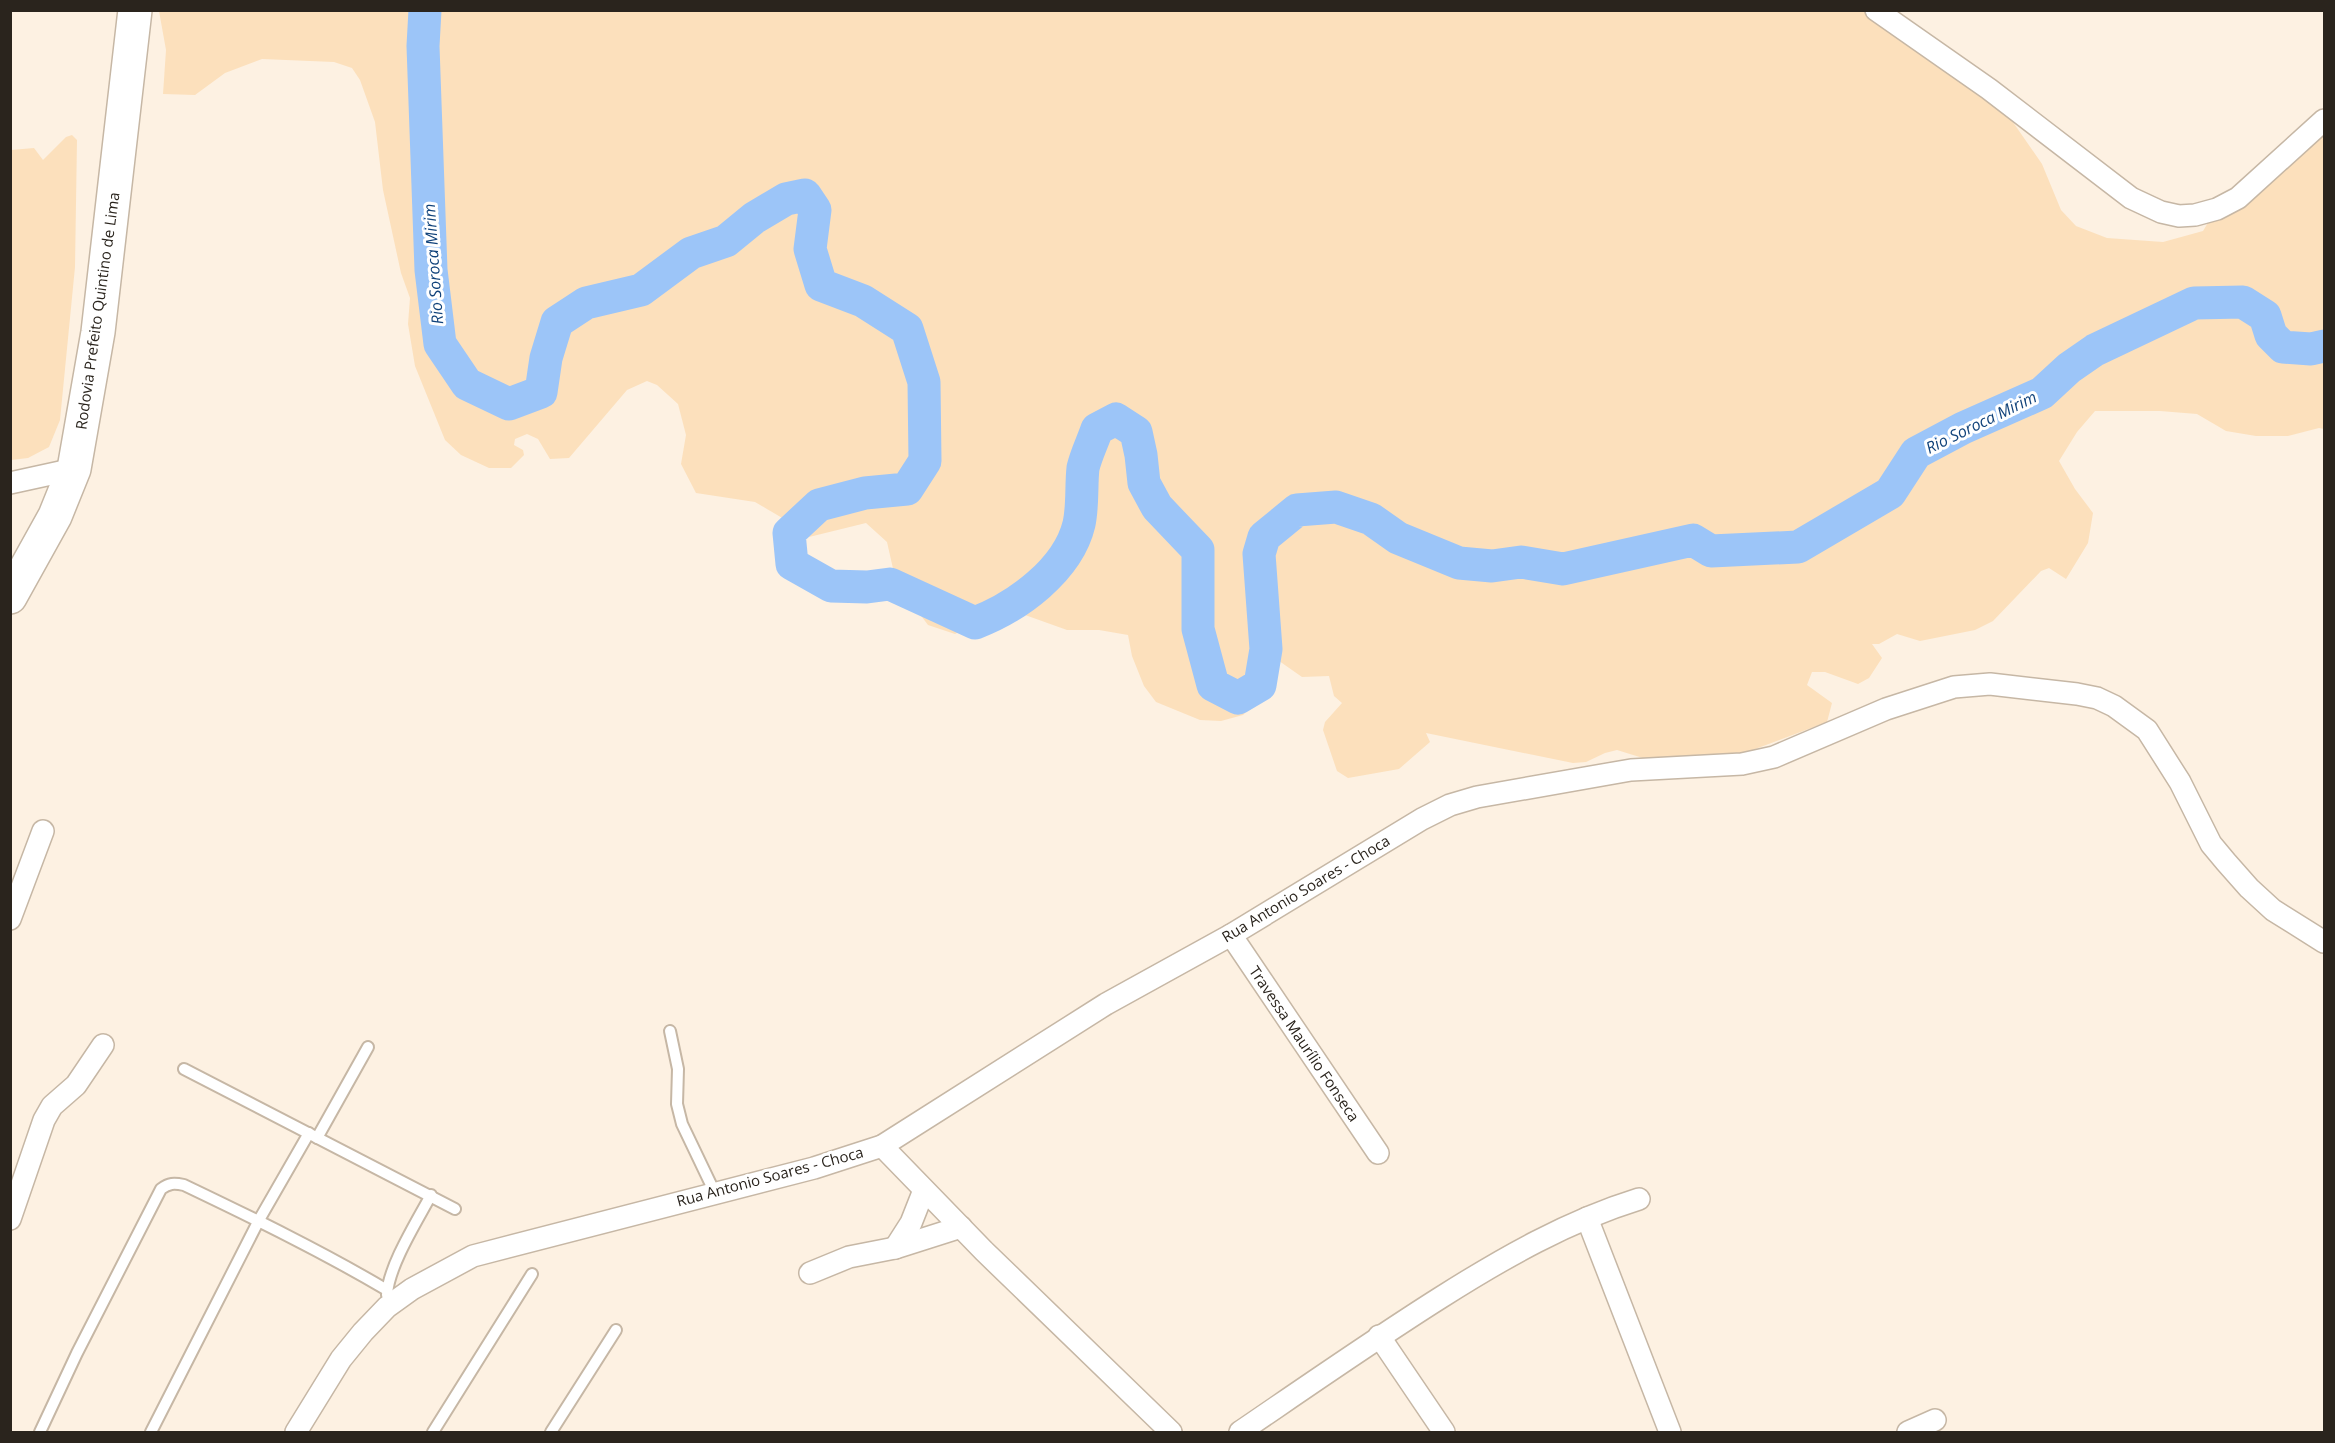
<svg xmlns="http://www.w3.org/2000/svg" width="2335" height="1443" viewBox="0 0 2335 1443" font-family="'Open Sans',sans-serif">
	<rect width="100%" height="100%" fill="#fdf1e2"/>
	<g fill="#fce0bc">
		<polygon points="159,11 1873,11 2008,115 2042,164 2061,210 2076,226 2107,238 2163,242 2203,231 2218,206 2256,167 2324,109 2324,429 2319,428 2288,436 2256,436 2226,431 2197,414 2160,411 2095,411 2077,432 2059,461 2075,489 2093,513 2088,543 2066,579 2049,568 2041,571 1993,621 1975,630 1920,641 1897,634 1879,644 1872,644 1882,658 1869,678 1858,684 1825,672 1812,672 1807,685 1832,703 1827,722 1731,758 1675,768 1617,750 1605,753 1586,762 1573,763 1426,733 1430,742 1399,769 1348,778 1337,771 1323,730 1325,722 1342,703 1334,696 1329,676 1302,677 1272,656 1267,661 1264,694 1243,715 1221,721 1200,720 1156,702 1144,686 1132,656 1128,635 1099,630 1067,630 1014,611 983,619 955,634 928,625 910,601 894,573 887,542 866,523 805,538 784,519 755,502 696,493 681,464 686,435 678,404 657,385 647,381 627,390 569,458 550,459 538,439 527,434 515,439 514,445 523,450 524,455 511,468 489,468 461,455 445,440 415,366 408,324 410,298 401,273 383,190 375,122 360,80 352,68 334,62 262,59 225,73 195,95 163,94 166,50"/>
		<polygon points="72,135 77,140 75,267 60,420 49,447 28,458 11,460 11,150 34,148 43,160 66,137"/>
	</g>
	<g fill="none" stroke-linecap="round" stroke-linejoin="round">
		<path stroke="#9cc5f8" stroke-width="33" d="M425,10L423,46L431,270L440,344L467,384L509,404L541,392L546,358L557,322L586,303L641,290L691,253L726,241L754,218L786,199L805,195L815,210L810,249L821,285L863,301L907,329L924,382L925,461L907,489L865,493L819,505L789,533L792,564L831,586L867,587L890,584L975,623C1017,607 1068,570 1079,524C1083,506 1081,486 1083,468C1086,455 1093,441 1097,429L1116,419L1136,432L1141,455L1144,483L1157,507L1198,550V629L1213,685L1238,698L1260,685L1266,649L1259,554L1264,537L1297,510L1336,507L1371,519L1398,538L1459,563L1492,566L1521,562L1563,569L1693,540L1711,551L1798,547L1890,493L1916,453L1963,428L2042,393L2069,368L2095,350L2194,303L2243,302L2265,316L2271,335L2283,347L2311,349L2324,346"/>
		<g stroke="#c6b7a5" stroke-width="14">
			<g id="service">
				<polyline points="670,1031 678,1069 677,1104 682,1124 715,1193"/>
				<polyline points="184,1069 455,1209"/>
				<polyline points="317,1138 368,1047"/>
				<path d="M387,1295C388,1267 417,1221 431,1195"/>
				<path d="M40,1432L77,1353L161,1189C169,1183 174,1183 184,1185C253,1218 321,1251 387,1290"/>
				<polyline points="151,1432 259,1220 309,1133"/>
				<polyline points="433,1432 532,1274"/>
				<polyline points="551,1432 616,1330"/>
			</g>
		</g>
		<g stroke="#c6b7a5" stroke-width="24">
			<g id="minor">
				<polyline points="1876,10 1989,89 2131,198 2161,212 2179,216 2195,215 2217,209 2238,198 2324,120"/>
				<polyline points="10,483 74,469"/>
				<polyline points="10,919 43,831"/>
				<polyline points="1231,935 1378,1153"/>
				<polyline points="882,1146 984,1251 1171,1432"/>
				<polyline points="1587,1218 1670,1432"/>
				<polyline points="10,1219 44,1120 52,1106 76,1085 103,1045"/>
				<polyline points="895,1248 911,1223 924,1190"/>
				<polyline points="810,1273 849,1257 895,1248 961,1227"/>
				<polyline points="1379,1336 1444,1432"/>
				<polyline points="296,1432 341,1359 363,1332 387,1307 412,1289 473,1256 814,1168 882,1146 1106,1004 1231,935 1422,819 1450,805 1477,797 1631,770 1742,764 1774,757 1886,709 1954,687 1990,684 2077,694 2097,698 2114,706 2147,730 2180,782 2211,844 2226,862 2249,888 2273,910 2324,942"/>
				<path d="M1240,1432C1306,1387 1372,1341 1440,1298C1503,1258 1568,1221 1639,1199"/>
				<polyline points="1908,1432 1935,1420"/>
			</g>
		</g>
		<g stroke="#c6b7a5" stroke-width="36">
			<polyline id="primary" points="10,597 55,516 74,469 98,332 135,10"/>
		</g>
		<use href="#service" stroke="#fff" stroke-width="10"/>
		<use href="#minor" stroke="#fff" stroke-width="21"/>
		<use href="#primary" stroke="#fff" stroke-width="33"/>
	</g>
	<g text-anchor="middle" stroke-width="6" stroke-linejoin="round" paint-order="stroke">
		<g font-size="15" fill="#2a241d" stroke="#fff">
			<text transform="translate(98 311) rotate(-82)" y="5">Rodovia Prefeito Quintino de Lima</text>
			<text transform="translate(1306 889) rotate(-31)" y="5">Rua Antonio Soares - Choca</text>
			<text transform="translate(1304 1044) rotate(56)" y="5">Travessa Maurílio Fonseca</text>
			<text transform="translate(770 1177) rotate(-15)" y="5">Rua Antonio Soares - Choca</text>
		</g>
		<g font-size="16" font-style="italic" fill="#10427a" stroke="#fff">
			<text transform="translate(433 264) rotate(-94)" y="6">Rio Soroca Mirim</text>
			<text transform="translate(1981 422) rotate(-26)" y="6">Rio Soroca Mirim</text>
		</g>
	</g>
	<rect width="2335" height="1443" fill="none" stroke="#2a241d" stroke-width="24"/>
</svg>
